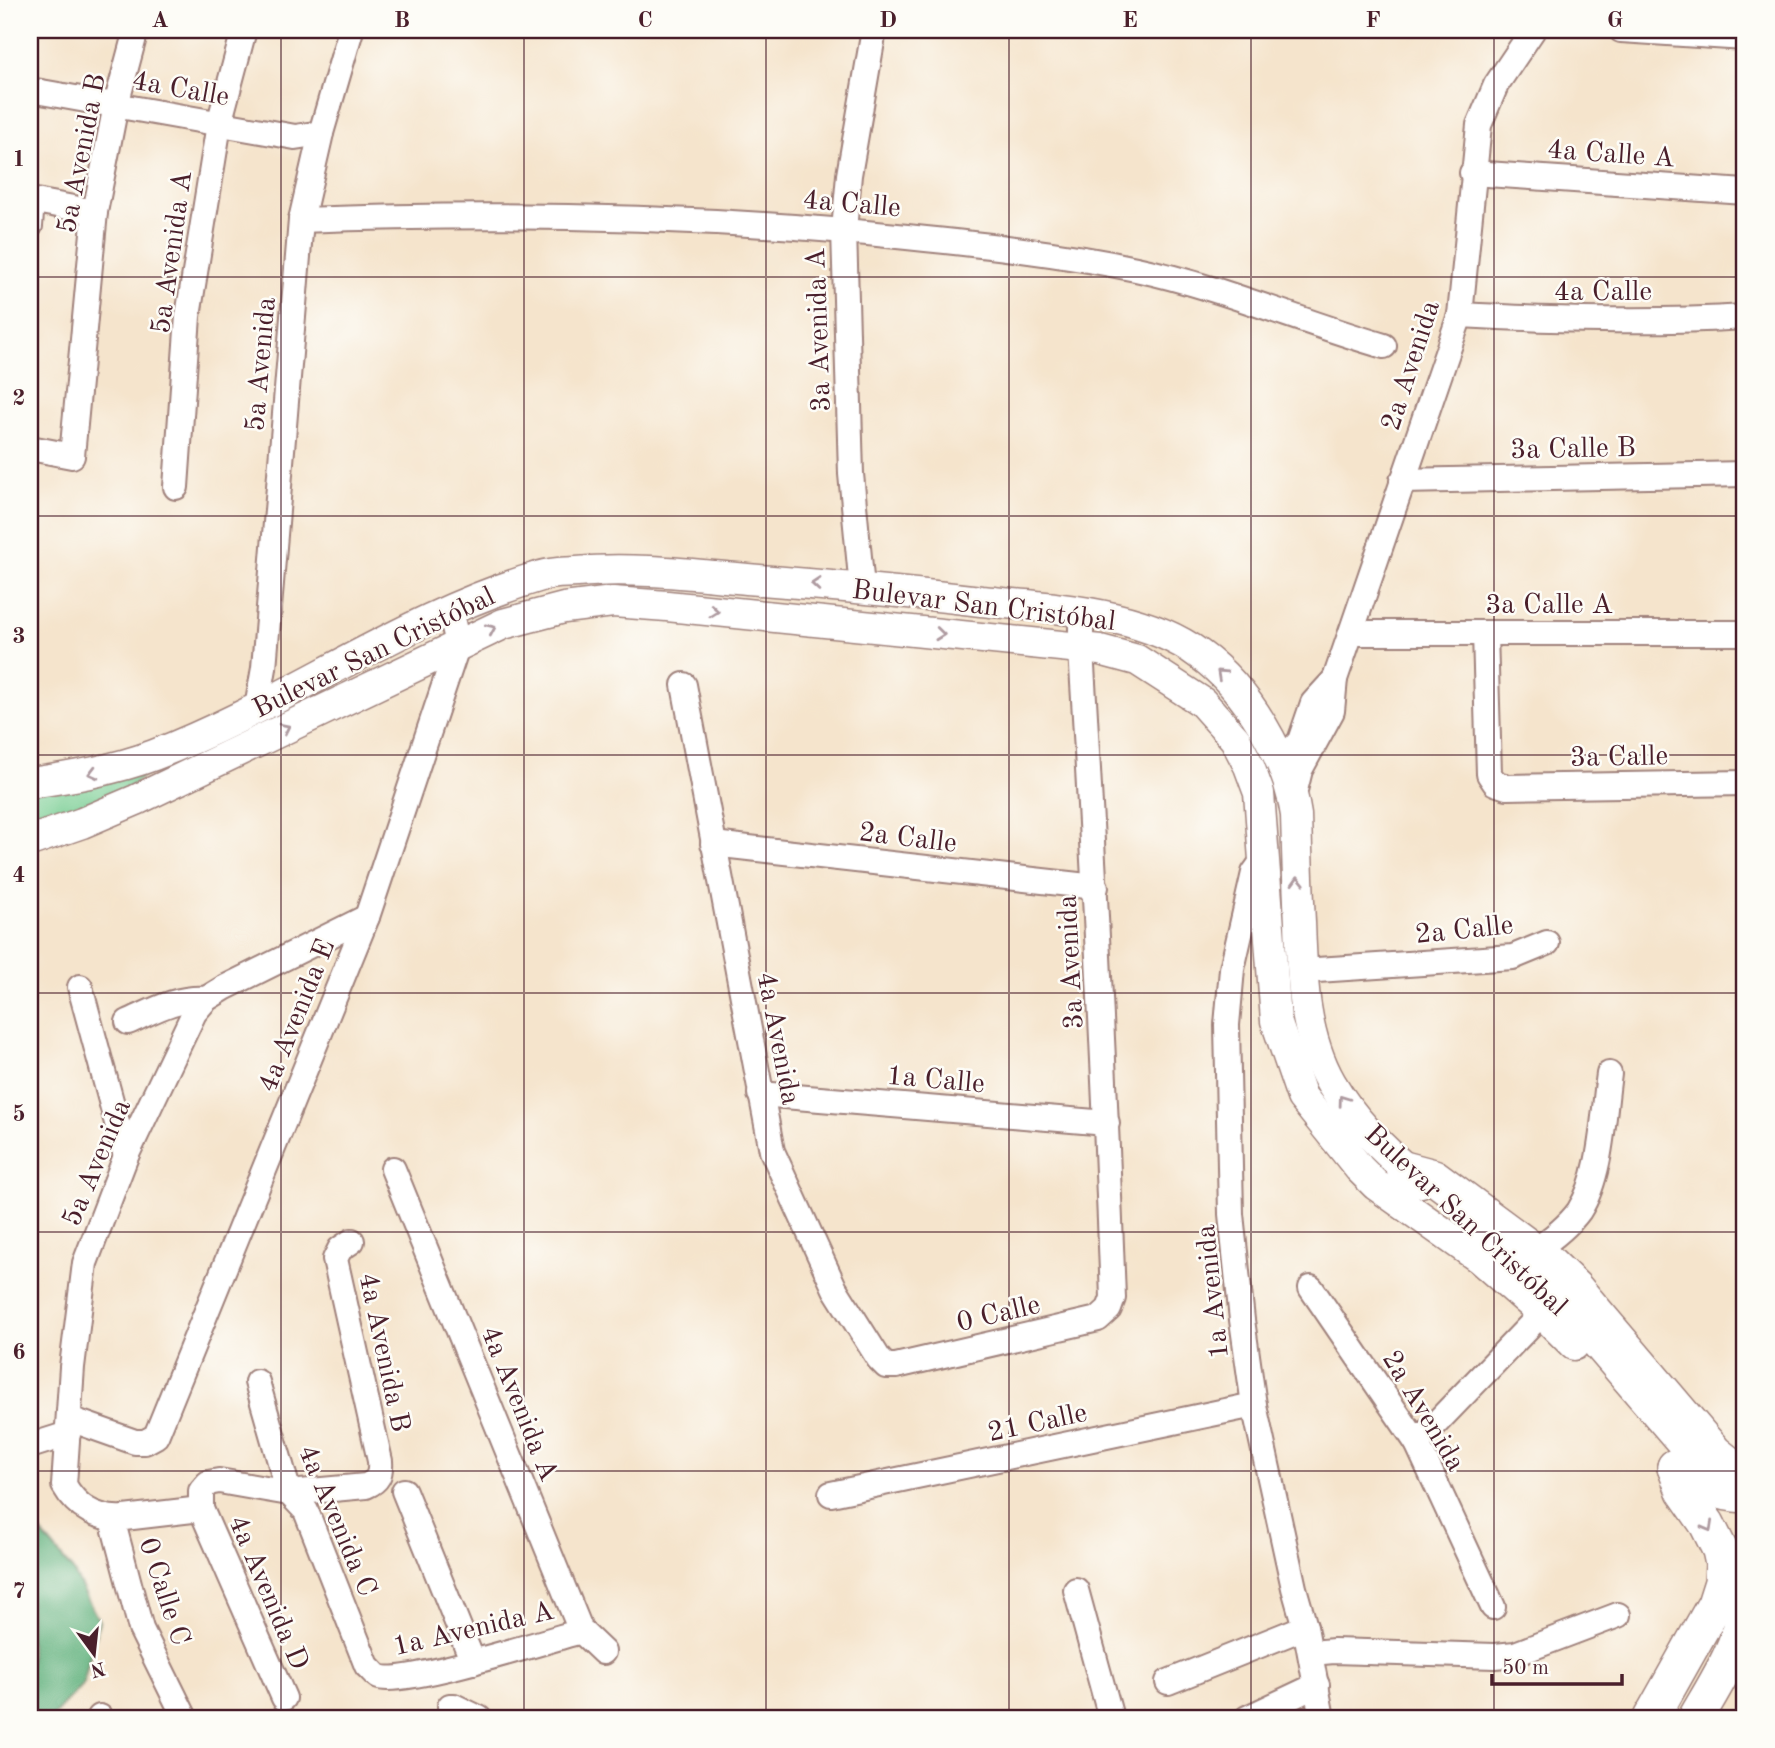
<svg xmlns="http://www.w3.org/2000/svg" width="1775" height="1748" viewBox="0 0 1775 1748" font-family="'Old Standard TT',serif">
	<rect width="100%" height="100%" fill="#fdfcf7"/>
	<filter id="ink" filterUnits="userSpaceOnUse"><feTurbulence type="fractalNoise" baseFrequency=".0143" numOctaves="2"/><feDisplacementMap in="SourceGraphic" scale="14" xChannelSelector="R" yChannelSelector="G"/><feConvolveMatrix kernelMatrix="1 2 1 2 8 2 1 2 1" color-interpolation-filters="sRGB"/></filter>
	<filter id="wash" filterUnits="userSpaceOnUse"><feTurbulence type="fractalNoise" baseFrequency=".00686" numOctaves="4" result="noise"/><feDisplacementMap in="SourceGraphic" scale="28" xChannelSelector="R" yChannelSelector="G"/><feGaussianBlur stdDeviation="1.57" result="paint"/><feColorMatrix in="noise" values="0 0 0 0 0 0 0 0 0 0 0 0 0 0 0 0 0 1.4 0 .05"/><feComposite in="paint" operator="in"/></filter>
	<g filter="url(#wash)">
		<rect width="100%" height="100%" fill="#f5e4cc"/>
		<polygon fill="#74cc91" stroke="#5f765e" stroke-width="2" points="149,770 131,787 78,811 30,825 30,791"/>
		<polygon fill="#5fb07b" stroke="#546853" stroke-width="2" points="30,1531 40,1531 73,1571 99,1621 83,1684 51,1718 30,1718"/>
	</g>
	<g filter="url(#ink)">
		<g fill="none" stroke-linecap="round" stroke-linejoin="round">
			<g stroke="#a0827c" stroke-width="28">
				<g id="minor">
					<polyline points="1621,30 1745,38"/>
					<polyline points="30,90 295,137 321,133"/>
					<polyline points="1472,173 1745,192"/>
					<polyline points="30,200 95,212"/>
					<path d="M301,220C504,212 705,216 907,237C984,245 1061,253 1136,269C1221,287 1301,322 1384,346"/>
					<polyline points="30,226 32,201"/>
					<path d="M1460,315C1555,320 1650,323 1745,317"/>
					<polyline points="30,448 72,456 95,212 116,105 136,30"/>
					<polyline points="1402,481 1745,474"/>
					<polyline points="176,487 188,316 219,124 244,30"/>
					<polyline points="862,588 851,474 844,230 849,175 874,30"/>
					<polyline points="1352,633 1745,633"/>
					<polyline points="1485,633 1489,774 1495,783 1507,787 1745,783"/>
					<path d="M684,685L772,1151L835,1289L879,1359L886,1366H896L1098,1319L1109,1309L1113,1298C1105,1082 1094,865 1081,649V611"/>
					<polyline points="257,708 264,668 301,220 321,133 351,30"/>
					<polyline points="1288,754 1300,741 1313,703 1335,679"/>
					<polyline points="1293,798 1300,770 1332,711 1335,679 1460,315 1479,125 1496,85 1533,30"/>
					<polyline points="713,844 1096,887"/>
					<polyline points="1264,859 1254,873 1232,969 1227,1025 1231,1214 1242,1320 1254,1405 1294,1588 1305,1627 1322,1718"/>
					<polyline points="1302,971 1513,957 1547,943"/>
					<polyline points="80,987 126,1156"/>
					<path d="M128,1022C155,1010 176,997 206,999"/>
					<polyline points="760,1094 1107,1123"/>
					<polyline points="393,1169 581,1631 603,1652"/>
					<path d="M352,1241L340,1249L335,1259L380,1461C381,1475 378,1481 366,1486L289,1493L219,1481L208,1483L201,1491V1509L124,1518C98,1520 77,1508 64,1485L72,1367L85,1263L126,1156L194,1013L206,999L224,988L367,917"/>
					<path d="M1535,1250C1550,1240 1568,1226 1579,1211C1602,1175 1603,1116 1609,1074"/>
					<polyline points="1311,1288 1417,1443 1493,1607"/>
					<path d="M257,1382L289,1493L306,1511L367,1666C371,1669 375,1675 379,1677C403,1686 549,1640 581,1631"/>
					<polyline points="70,1419 135,1442 145,1442 156,1436 367,917 458,644 450,610"/>
					<polyline points="1417,1443 1542,1313"/>
					<polyline points="30,1446 68,1434"/>
					<polyline points="404,1491 473,1662"/>
					<polyline points="831,1494 1254,1405"/>
					<polyline points="201,1509 284,1698"/>
					<polyline points="112,1519 141,1629 185,1718"/>
					<polyline points="1076,1590 1111,1718"/>
					<polyline points="1311,1653 1334,1651 1495,1656 1515,1654 1618,1615"/>
					<polyline points="1168,1682 1305,1627"/>
					<polyline points="100,1717 101,1718"/>
					<polyline points="451,1718 450,1706 454,1706 479,1718"/>
					<polyline points="1247,1718 1317,1685"/>
				</g>
			</g>
			<g stroke="#a0827c" stroke-width="33">
				<g id="major">
					<path d="M30,783C72,777 114,770 154,755C287,704 404,616 541,576C553,572 565,573 577,572C633,567 690,574 747,579C825,585 903,592 981,601C1025,605 1071,608 1114,618C1144,625 1175,636 1199,654C1247,688 1288,758 1296,815C1297,851 1298,886 1300,922C1302,977 1303,1034 1331,1083C1353,1121 1388,1155 1421,1182"/>
					<polyline points="30,841 82,823 136,800 503,624 564,608 613,602 667,606 1100,650 1137,660 1202,702 1235,739 1249,766 1259,793 1276,1021 1302,1097 1359,1168 1376,1185 1479,1258 1542,1313 1574,1345"/>
					<polyline points="1473,1225 1560,1301 1693,1456"/>
				</g>
			</g>
			<g stroke="#a0827c" stroke-width="38">
				<g id="highway">
					<polyline points="1404,1169 1434,1177 1546,1260 1575,1288 1715,1453 1730,1465 1745,1471"/>
					<path d="M1675,1467C1697,1484 1717,1494 1745,1495"/>
					<polyline points="1651,1718 1715,1604 1722,1582 1723,1564 1720,1550 1707,1524 1684,1491 1675,1467"/>
					<path d="M1696,1718C1716,1683 1739,1649 1745,1609"/>
				</g>
			</g>
			<use href="#minor" stroke="#fff" stroke-width="24"/>
			<use href="#major" stroke="#fff" stroke-width="30"/>
			<use href="#highway" stroke="#fff" stroke-width="35"/>
		</g>
		<defs><path id="oneway-chevron" d="M-2-3.5L2.5 0L-2 3.5" fill="none" stroke-width="1.6" stroke-linecap="round" stroke-linejoin="round" transform="scale(1.75)"/></defs>
		<g stroke="#ae9aa0">
			<use href="#oneway-chevron" transform="translate(816 584) rotate(-175)"/>
			<use href="#oneway-chevron" transform="translate(714 611) rotate(6)"/>
			<use href="#oneway-chevron" transform="translate(491 629) rotate(-24)"/>
			<use href="#oneway-chevron" transform="translate(940 634) rotate(6)"/>
			<use href="#oneway-chevron" transform="translate(1221 674) rotate(-137)"/>
			<use href="#oneway-chevron" transform="translate(285 728) rotate(-26)"/>
			<use href="#oneway-chevron" transform="translate(93 773) rotate(166)"/>
			<use href="#oneway-chevron" transform="translate(1298 881) rotate(-92)"/>
			<use href="#oneway-chevron" transform="translate(1343 1100) rotate(-126)"/>
			<use href="#oneway-chevron" transform="translate(1708 1527) rotate(61)"/>
		</g>
	</g>
	<path fill="none" stroke="#4a1f2b" stroke-width="2" stroke-opacity="0.55" d="M281,30V1718M524,30V1718M766,30V1718M1009,30V1718M1251,30V1718M1494,30V1718M30,277H1745M30,516H1745M30,755H1745M30,993H1745M30,1232H1745M30,1471H1745"/>
	<g text-anchor="middle" stroke-width="5" stroke-linejoin="round" paint-order="stroke">
		<g font-size="28" fill="#4a1f2b" stroke="#fdfcf7">
			<text transform="translate(181 87) rotate(10)" y="10">4a Calle</text>
			<text transform="translate(1611 152) rotate(4)" y="10">4a Calle A</text>
			<text transform="translate(80 153) rotate(-79)" y="10">5a Avenida B</text>
			<text transform="translate(852 202) rotate(5)" y="10">4a Calle</text>
			<text transform="translate(170 252) rotate(-82)" y="10">5a Avenida A</text>
			<text x="1603" y="300">4a Calle</text>
			<text transform="translate(817 330) rotate(-92)" y="10">3a Avenida A</text>
			<text transform="translate(259 364) rotate(-85)" y="10">5a Avenida</text>
			<text transform="translate(1409 365) rotate(-72)" y="10">2a Avenida</text>
			<text transform="translate(1573 447) rotate(-1)" y="10">3a Calle B</text>
			<text x="1549" y="613">3a Calle A</text>
			<text transform="translate(984 604) rotate(7)" y="10">Bulevar San Cristóbal</text>
			<text transform="translate(373 651) rotate(-26)" y="10">Bulevar San Cristóbal</text>
			<text transform="translate(1619 755) rotate(-1)" y="10">3a Calle</text>
			<text transform="translate(908 836) rotate(7)" y="10">2a Calle</text>
			<text transform="translate(1464 928) rotate(-6)" y="10">2a Calle</text>
			<text transform="translate(1069 962) rotate(-93)" y="10">3a Avenida</text>
			<text transform="translate(295 1015) rotate(-68)" y="10">4a Avenida E</text>
			<text transform="translate(780 1038) rotate(79)" y="10">4a Avenida</text>
			<text transform="translate(936 1078) rotate(5)" y="10">1a Calle</text>
			<text transform="translate(95 1162) rotate(-67)" y="10">5a Avenida</text>
			<text transform="translate(1467 1219) rotate(43)" y="10">Bulevar San Cristóbal</text>
			<text transform="translate(1211 1292) rotate(-96)" y="10">1a Avenida</text>
			<text transform="translate(998 1312) rotate(-13)" y="10">0 Calle</text>
			<text transform="translate(386 1352) rotate(78)" y="10">4a Avenida B</text>
			<text transform="translate(521 1403) rotate(68)" y="10">4a Avenida A</text>
			<text transform="translate(1425 1410) rotate(59)" y="10">2a Avenida</text>
			<text transform="translate(1037 1421) rotate(-12)" y="10">21 Calle</text>
			<text transform="translate(339 1520) rotate(67)" y="10">4a Avenida C</text>
			<text transform="translate(166 1591) rotate(72)" y="10">0 Calle C</text>
			<text transform="translate(270 1592) rotate(67)" y="10">4a Avenida D</text>
			<text transform="translate(473 1627) rotate(-13)" y="10">1a Avenida A</text>
		</g>
	</g>
	<rect width="1775" height="1748" fill="none" stroke="#fdfcf7" stroke-width="77"/>
	<g transform="translate(94 1654) rotate(165)" stroke="#fdfcf7" stroke-width="5" paint-order="stroke">
	<path d="M0-5L12 26L0 18L-12 26Z" fill="#4a1f2b"/>
	<text y="-10" font-size="19" font-weight="bold" text-anchor="middle" fill="#4a1f2b">N</text>
	</g>
	<path d="M1492 1674v10h130v-10" fill="none" stroke="#4a1f2b" stroke-width="3.5"/>
	<text x="1502" y="1674" font-size="21" fill="#4a1f2b" stroke="#fdfcf7" stroke-width="5" paint-order="stroke">50 m</text>
	<rect x="38" y="38" width="1698" height="1672" fill="none" stroke="#4a1f2b" stroke-width="2.5"/>
	<g font-size="23" text-anchor="middle" font-weight="bold" fill="#4a1f2b">
		<text x="160" y="27">A</text>
		<text x="402" y="27">B</text>
		<text x="645" y="27">C</text>
		<text x="888" y="27">D</text>
		<text x="1130" y="27">E</text>
		<text x="1373" y="27">F</text>
		<text x="1615" y="27">G</text>
		<text x="19" y="166">1</text>
		<text x="19" y="405">2</text>
		<text x="19" y="643">3</text>
		<text x="19" y="882">4</text>
		<text x="19" y="1121">5</text>
		<text x="19" y="1359">6</text>
		<text x="19" y="1598">7</text>
	</g>
</svg>
